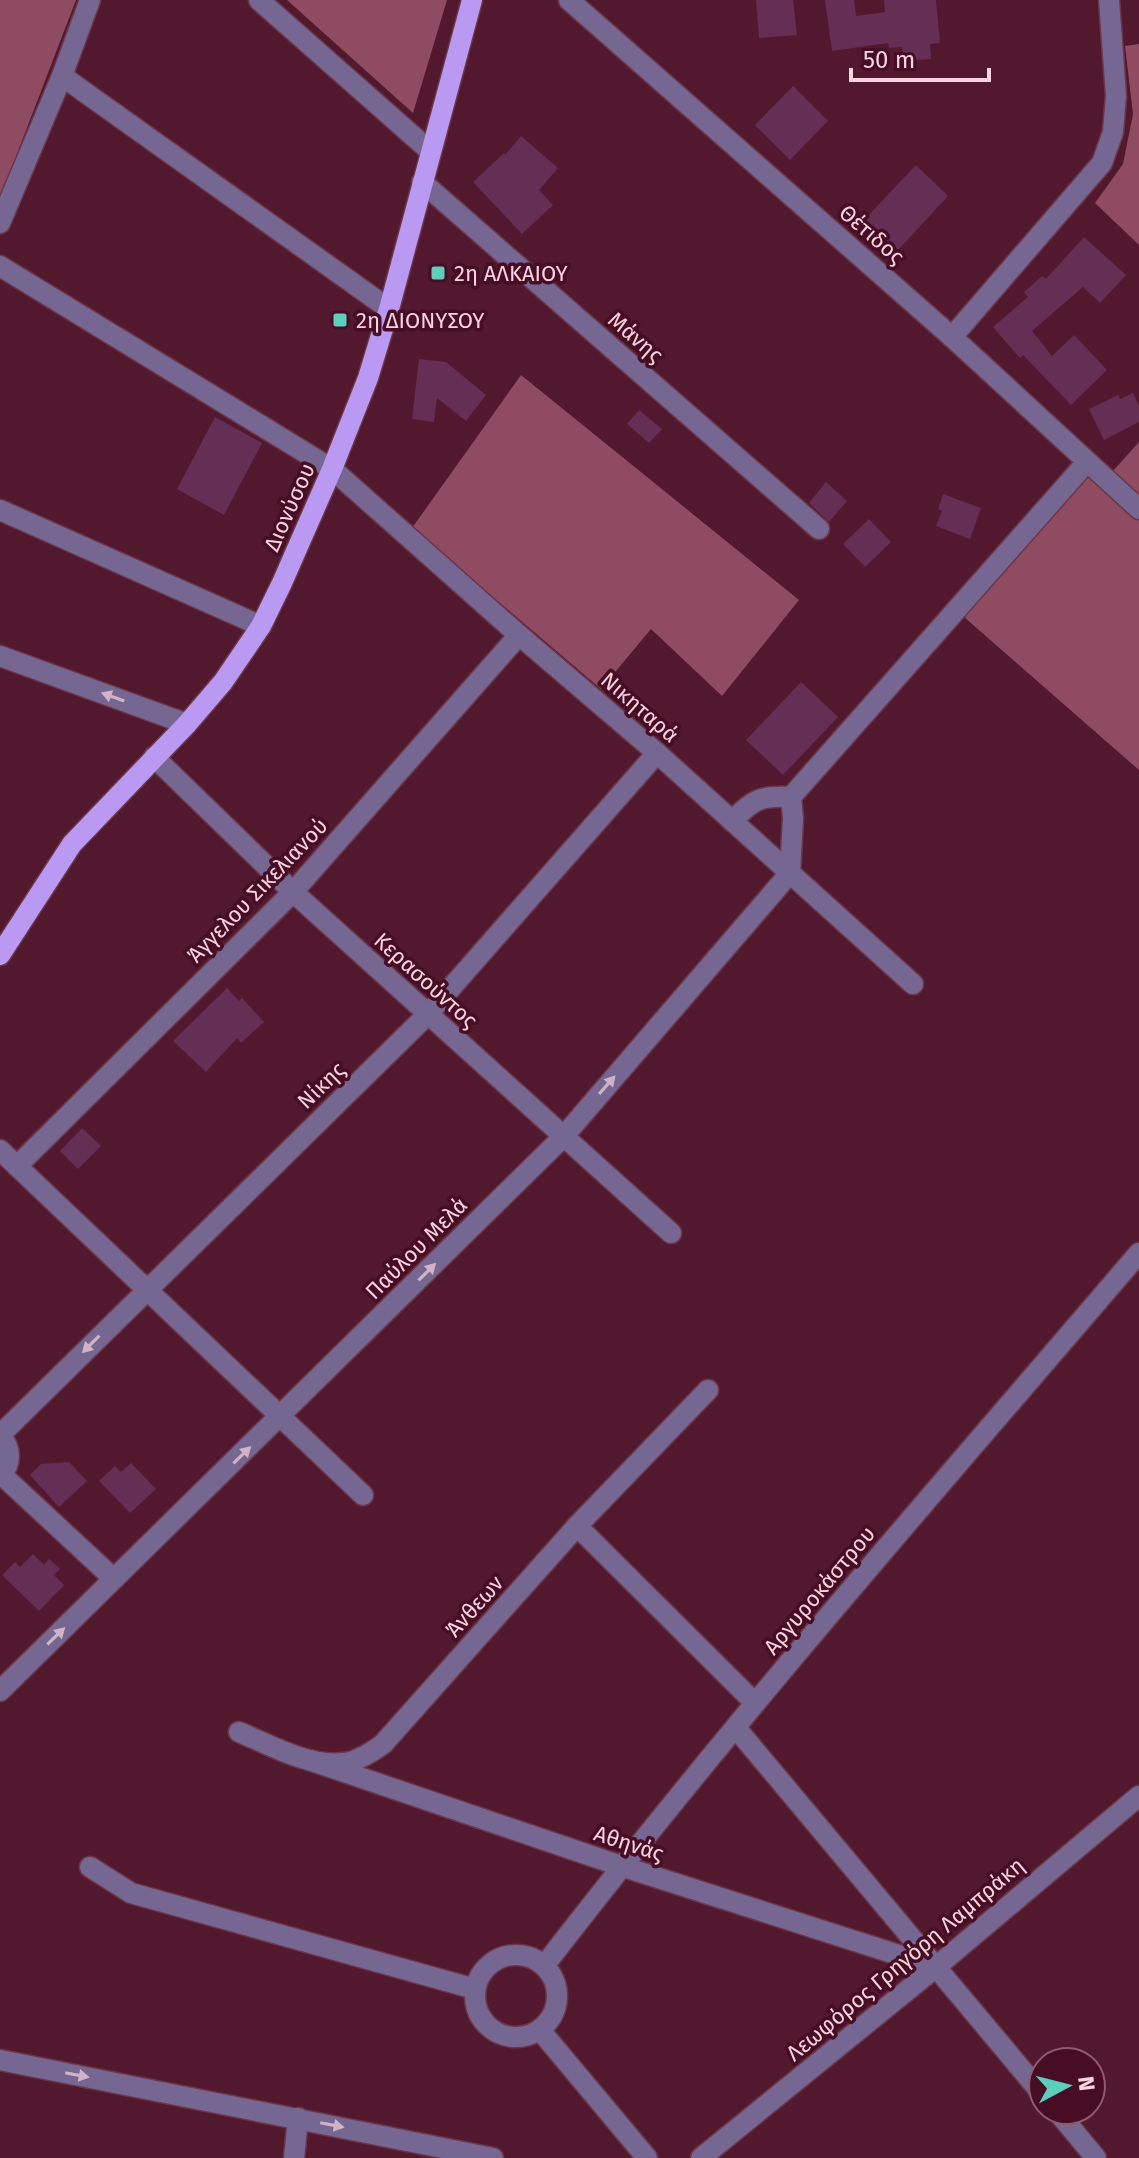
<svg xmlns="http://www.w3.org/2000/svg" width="1139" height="2158" viewBox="0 0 1139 2158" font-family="'Fira Sans',sans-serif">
	<rect width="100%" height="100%" fill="#51182e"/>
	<g fill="#8e4b61">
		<polygon points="0,0 76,0 0,198"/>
		<polygon points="287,0 447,0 413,113"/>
		<polygon points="1139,44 1139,245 1095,203 1123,164 1133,114 1125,46"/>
		<polygon points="521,375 799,600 722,696 651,629 601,689 412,528"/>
		<polygon points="1139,442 1139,770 964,617 1090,472 1103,482"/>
	</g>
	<g fill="#652e54">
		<polygon points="756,0 793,0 797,35 759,38"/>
		<polygon points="825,0 854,0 856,16 885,12 884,0 936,0 940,43 930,44 931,59 904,61 902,47 889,48 888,43 832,51"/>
		<polygon points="793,86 828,121 790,160 755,125"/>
		<polygon points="521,136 558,168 539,190 553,205 522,234 473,182 504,153 505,155"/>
		<polygon points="916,165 948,196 897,251 864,220"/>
		<polygon points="1084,237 1126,275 1100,303 1083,287 1032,331 1052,356 1074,335 1107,370 1071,405 1023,355 1020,358 993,327 1028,297 1024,292 1042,276 1046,279"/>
		<polygon points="419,359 446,362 486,395 466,421 437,398 434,422 412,419"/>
		<polygon points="1133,393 1139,406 1139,422 1104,440 1089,409 1118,395 1120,399"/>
		<polygon points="639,410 662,429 649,443 627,424"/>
		<polygon points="215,417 262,443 224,515 177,489"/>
		<polygon points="826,482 847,501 829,522 809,503"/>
		<polygon points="943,494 981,508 970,539 936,526 942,511 938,509"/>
		<polygon points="869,519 891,542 865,567 843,544"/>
		<polygon points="801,682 838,717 783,775 746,740"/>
		<polygon points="227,988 239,1001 242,998 264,1022 241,1043 237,1038 206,1072 173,1041"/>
		<polygon points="82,1128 101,1146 78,1169 60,1151"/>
		<polygon points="69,1462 87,1481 59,1507 30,1475 41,1464"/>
		<polygon points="131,1463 156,1489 130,1513 99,1481 115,1466 121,1472"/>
		<polygon points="33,1554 44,1565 49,1559 60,1569 54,1575 64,1585 39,1611 2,1575 15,1562 20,1567"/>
	</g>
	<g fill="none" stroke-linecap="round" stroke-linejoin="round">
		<g stroke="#6c364a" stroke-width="23">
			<g id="minor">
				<polyline points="259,0 430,151"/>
				<polyline points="569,0 952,337 1139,509"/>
				<polyline points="62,76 389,309"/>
				<polyline points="422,182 819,529"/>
				<polyline points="0,223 62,76 90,0"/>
				<polyline points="0,266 332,469 519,635 657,753 913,984"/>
				<polyline points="952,337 1102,163 1113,132 1116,96 1109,0"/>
				<polyline points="0,510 261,626"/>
				<polyline points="0,656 187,724"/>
				<polyline points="154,757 293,892 671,1233"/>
				<path d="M732,821C753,800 760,795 791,797"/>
				<polyline points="0,1150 363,1495"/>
				<polyline points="17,1166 293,892 519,635"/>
				<polyline points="0,1435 428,1014 657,753"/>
				<path d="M0,1435C12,1449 12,1463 0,1477"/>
				<polyline points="2,1475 114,1579"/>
				<polyline points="577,1526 755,1703"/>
				<polyline points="0,1691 564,1136 790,873 793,818 791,797 1087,462"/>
				<polyline points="736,1728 1043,2095"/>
				<path d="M239,1732C270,1745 308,1767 343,1763C356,1762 372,1752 383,1744L577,1526L708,1390"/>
				<polyline points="309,1760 621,1866 936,1967"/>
				<polyline points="90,1867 131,1893 475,1989"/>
				<circle cx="516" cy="1996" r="41"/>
				<path d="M544,1966C733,1721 938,1488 1139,1253"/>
				<polyline points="540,2030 647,2158"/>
				<polyline points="0,2060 493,2158"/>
				<polyline points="1056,2110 1096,2158"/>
				<polyline points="294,2158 298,2118"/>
				<polyline points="701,2158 936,1967 1139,1796"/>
			</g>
		</g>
		<g stroke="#6c364a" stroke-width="23">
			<polyline id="major" points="0,955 72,844 187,724 223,682 261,626 282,583 332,469 368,378 389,309 472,0"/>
		</g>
		<use href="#minor" stroke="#756692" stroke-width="20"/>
		<use href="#major" stroke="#ba99f3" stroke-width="20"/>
	</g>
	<defs><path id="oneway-solid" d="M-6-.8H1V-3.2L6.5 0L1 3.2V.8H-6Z" transform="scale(2)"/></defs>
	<g fill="#d1b2c6">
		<use href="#oneway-solid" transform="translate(113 697) rotate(-160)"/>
		<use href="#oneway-solid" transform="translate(607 1085) rotate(-49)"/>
		<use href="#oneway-solid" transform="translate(427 1272) rotate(-45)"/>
		<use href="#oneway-solid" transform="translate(91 1344) rotate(135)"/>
		<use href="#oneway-solid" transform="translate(242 1455) rotate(-44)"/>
		<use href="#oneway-solid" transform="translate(56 1636) rotate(-44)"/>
		<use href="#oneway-solid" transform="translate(77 2075) rotate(11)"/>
		<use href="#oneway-solid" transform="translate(332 2125) rotate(11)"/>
	</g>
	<g fill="#5cceba" stroke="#460d24" stroke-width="3">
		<rect x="430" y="265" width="16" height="16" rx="4"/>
		<rect x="332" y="312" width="16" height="16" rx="4"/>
	</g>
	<g text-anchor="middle" stroke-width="7" stroke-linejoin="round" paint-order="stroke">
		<g font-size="22" fill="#f9d3dd" stroke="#460d24">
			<text transform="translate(872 234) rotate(41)" y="8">Θέτιδος</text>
			<text transform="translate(636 337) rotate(41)" y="8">Μάνης</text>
			<text transform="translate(289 507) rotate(-66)" y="8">Διονύσου</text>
			<text transform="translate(640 707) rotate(41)" y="8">Νικηταρά</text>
			<text transform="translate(257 890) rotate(-46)" y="8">Άγγελου Σικελιανού</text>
			<text transform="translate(426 980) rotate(42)" y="8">Κερασούντος</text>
			<text transform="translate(321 1085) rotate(-44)" y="8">Νίκης</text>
			<text transform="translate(416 1248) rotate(-45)" y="8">Παύλου Μελά</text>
			<text transform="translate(819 1590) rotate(-50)" y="8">Αργυροκάστρου</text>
			<text transform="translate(474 1606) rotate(-48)" y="8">Άνθεων</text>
			<text transform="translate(629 1843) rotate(18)" y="8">Αθηνάς</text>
			<text transform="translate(905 1959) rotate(-40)" y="8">Λεωφόρος Γρηγόρη Λαμπράκη</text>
		</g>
		<g font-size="22" fill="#f9d3dd" stroke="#460d24" text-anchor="start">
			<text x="454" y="281">2η ΑΛΚΑΙΟΥ</text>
			<text x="356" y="328">2η ΔΙΟΝΥΣΟΥ</text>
		</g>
	</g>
	<g transform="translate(1067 2086) rotate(83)"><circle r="38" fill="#460d24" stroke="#8e5c6e" stroke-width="2"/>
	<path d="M0-6L14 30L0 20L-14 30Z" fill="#5cceba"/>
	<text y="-12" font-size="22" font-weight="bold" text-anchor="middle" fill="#f9d3dd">N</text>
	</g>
	<path d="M851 68v12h138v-12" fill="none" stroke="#f9d3dd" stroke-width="4"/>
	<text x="863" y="68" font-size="24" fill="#f9d3dd" stroke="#460d24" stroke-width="6" paint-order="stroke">50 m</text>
</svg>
